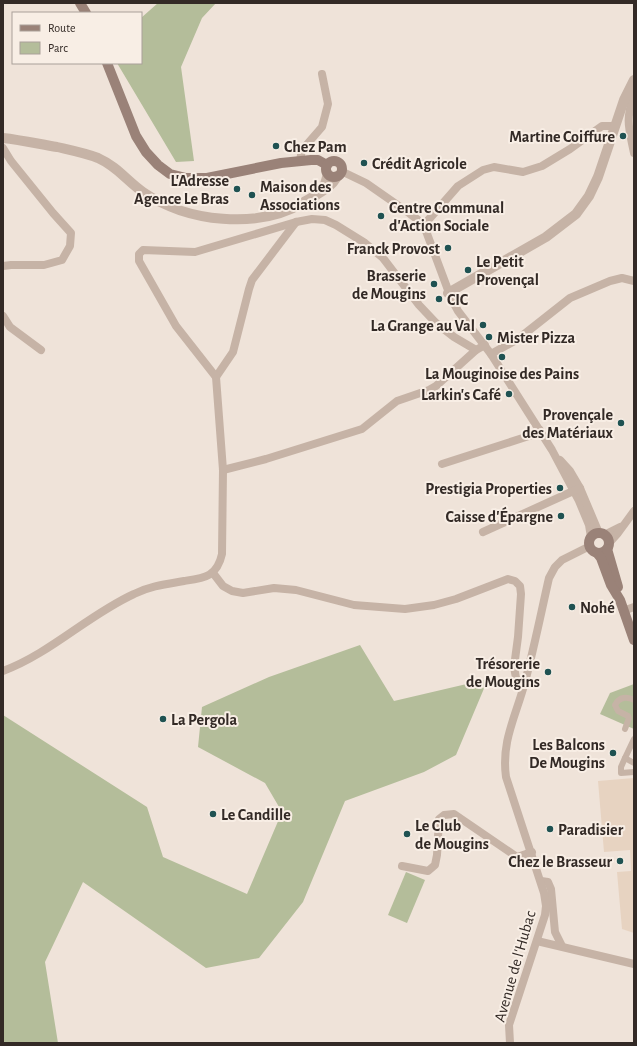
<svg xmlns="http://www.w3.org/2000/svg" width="637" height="1046" viewBox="0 0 637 1046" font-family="'Alegreya Sans',sans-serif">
	<rect width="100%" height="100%" fill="#efe3d9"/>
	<g fill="#b4bd9a">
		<polygon points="158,3 216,3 202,18 181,67 194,161 176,162 117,63 141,63 141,18"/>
		<polygon points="360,645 394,701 488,679 456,755 424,772 345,801 303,902 259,958 206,968 83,882 45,962 58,1043 3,1043 3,715 147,807 163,857 247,894 282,812 265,783 198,747 202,707 269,677"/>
		<polygon points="634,684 634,729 600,714 610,693"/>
		<polygon points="406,872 425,880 407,923 388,915"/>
	</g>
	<polygon fill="#e7d3c1" points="634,778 634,933 622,929 617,872 631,871 630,850 604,852 598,781"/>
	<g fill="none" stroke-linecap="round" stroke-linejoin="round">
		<g stroke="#c6b3a6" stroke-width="6">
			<path d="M625,729L629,718L628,716L618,711L615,705C619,697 627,696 634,700"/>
			<polyline points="634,739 625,758 634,763"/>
			<polyline points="625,758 621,767 621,773 634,772"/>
		</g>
		<g stroke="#c6b3a6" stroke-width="8">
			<path d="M634,95C625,120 629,128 634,153"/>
			<polyline points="3,148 11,161 53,213 71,233 70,246 62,260 44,265 11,265 3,266"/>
			<polyline points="300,160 302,150 322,127 328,104 322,74"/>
			<polyline points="341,171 366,183 409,213 418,220 426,231 451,298 458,311 491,354 552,450 579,501 589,525 591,537"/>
			<polyline points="423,226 458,186 483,170 494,167 523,172 542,166 570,149 602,126 615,126"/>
			<polyline points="3,316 10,327 41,350"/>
			<polyline points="491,354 518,339 570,298 610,281 622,278 634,281"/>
			<polyline points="216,377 233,352 249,289 252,280 296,222"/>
			<polyline points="560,460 570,471 580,488 599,533"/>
			<polyline points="442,464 532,435 540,430"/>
			<polyline points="223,470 266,459 362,429 397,401 429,390 436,386 476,350"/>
			<polyline points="483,532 580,488"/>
			<polyline points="604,535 620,527"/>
			<polyline points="609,543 618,533 634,511"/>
			<polyline points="213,573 223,586 232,591 243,593 274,588 296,590 354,605 405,609 434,605 456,599 508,579 515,581 520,586 521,594 518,637 514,667 516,678 520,682 525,684"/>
			<polyline points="623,611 634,607"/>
			<path d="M3,671C51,653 88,615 134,594C150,586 167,584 184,581C204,578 217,577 222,554L223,470L216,377L176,326L139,261V254L143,250L195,252L296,222L312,219L325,220L336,225L365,243L383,258L419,305L436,323L454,337L476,350L485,345"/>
			<polyline points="402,866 428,871 435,865 437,855 439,819 444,815 454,814 517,857 532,852"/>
			<polyline points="541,881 548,882 551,889 555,932 562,946"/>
			<polyline points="537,941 634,964"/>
			<path d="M510,1043L509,1025L545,915L546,906L544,893L506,777C501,741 516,716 525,682C534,648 541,613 549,578L555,567L562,560L590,546"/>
		</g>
		<g stroke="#c6b3a6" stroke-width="10">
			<path d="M3,138C21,140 39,144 57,147C70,150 85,153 98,158C118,167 127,181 143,192C186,222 259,230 304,202C313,197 334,186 337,176"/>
			<polyline points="321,191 325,184 328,174"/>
			<polyline points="448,293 546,237 576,214 589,196 598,177 624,100 634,80"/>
		</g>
		<g stroke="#9a8278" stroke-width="10">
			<polyline points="80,3 86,13"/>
			<polyline points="107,63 136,136 146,152 158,165 170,174 186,178 207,178 281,163 311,160 318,160 327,165"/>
			<circle cx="334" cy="169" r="8"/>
			<circle cx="599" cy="543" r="10"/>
			<polyline points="607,549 618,587"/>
			<polyline points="597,553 601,558 611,585 620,600 634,640"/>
		</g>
	</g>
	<g fill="#1f5252" stroke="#f8eee5" stroke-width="1.5">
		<circle cx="623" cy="136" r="4"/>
		<circle cx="276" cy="146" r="4"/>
		<circle cx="364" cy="163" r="4"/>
		<circle cx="237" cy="189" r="4"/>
		<circle cx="252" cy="195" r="4"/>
		<circle cx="381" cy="216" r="4"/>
		<circle cx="448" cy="248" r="4"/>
		<circle cx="468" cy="270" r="4"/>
		<circle cx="434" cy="284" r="4"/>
		<circle cx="439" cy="299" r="4"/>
		<circle cx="483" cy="325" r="4"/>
		<circle cx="489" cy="337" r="4"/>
		<circle cx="502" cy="357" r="4"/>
		<circle cx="509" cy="394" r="4"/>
		<circle cx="621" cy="423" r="4"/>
		<circle cx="560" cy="488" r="4"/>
		<circle cx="561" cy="516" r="4"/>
		<circle cx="572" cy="607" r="4"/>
		<circle cx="548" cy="672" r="4"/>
		<circle cx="163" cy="719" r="4"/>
		<circle cx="613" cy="753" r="4"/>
		<circle cx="213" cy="814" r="4"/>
		<circle cx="550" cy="829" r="4"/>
		<circle cx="407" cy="834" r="4"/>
		<circle cx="620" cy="861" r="4"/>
	</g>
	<g text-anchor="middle" stroke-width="4" stroke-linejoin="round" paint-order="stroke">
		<g font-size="16" font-weight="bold" fill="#332a26" stroke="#f8eee5" text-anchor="end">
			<text x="615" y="142">Martine Coiffure</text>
			<text x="284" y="152" text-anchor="start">Chez Pam</text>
			<text x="372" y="169" text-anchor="start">Crédit Agricole</text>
			<text x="229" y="186">L'Adresse<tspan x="229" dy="18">Agence Le Bras</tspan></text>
			<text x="260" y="192" text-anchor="start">Maison des<tspan x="260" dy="18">Associations</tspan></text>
			<text x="389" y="213" text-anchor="start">Centre Communal<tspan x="389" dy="18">d'Action Sociale</tspan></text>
			<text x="440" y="254">Franck Provost</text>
			<text x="476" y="267" text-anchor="start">Le Petit<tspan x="476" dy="18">Provençal</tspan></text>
			<text x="426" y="281">Brasserie<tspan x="426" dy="18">de Mougins</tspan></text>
			<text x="447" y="305" text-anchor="start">CIC</text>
			<text x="475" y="331">La Grange au Val</text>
			<text x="497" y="343" text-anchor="start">Mister Pizza</text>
			<text x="502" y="379" text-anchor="middle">La Mouginoise des Pains</text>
			<text x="501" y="400">Larkin's Café</text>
			<text x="613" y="420">Provençale<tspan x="613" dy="18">des Matériaux</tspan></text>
			<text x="552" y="494">Prestigia Properties</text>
			<text x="553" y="522">Caisse d'Épargne</text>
			<text x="580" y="613" text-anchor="start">Nohé</text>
			<text x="540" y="669">Trésorerie<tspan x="540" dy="18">de Mougins</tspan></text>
			<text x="171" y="725" text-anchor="start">La Pergola</text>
			<text x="605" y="750">Les Balcons<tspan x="605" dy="18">De Mougins</tspan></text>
			<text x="221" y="820" text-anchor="start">Le Candille</text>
			<text x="415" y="831" text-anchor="start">Le Club<tspan x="415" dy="18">de Mougins</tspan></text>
			<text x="558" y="835" text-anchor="start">Paradisier</text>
			<text x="612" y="867">Chez le Brasseur</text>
		</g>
		<g font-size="16" fill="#332a26" stroke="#f8eee5">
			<text transform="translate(514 966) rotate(-74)" y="6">Avenue de l'Hubac</text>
		</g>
	</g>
	<rect width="637" height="1046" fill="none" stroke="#332a26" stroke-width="8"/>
	<rect x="12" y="12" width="130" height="52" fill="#f8eee5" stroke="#a9a099"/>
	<rect x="20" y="25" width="20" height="6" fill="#9a8278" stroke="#a9a099"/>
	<text x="48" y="32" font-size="12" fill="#332a26">Route</text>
	<rect x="20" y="42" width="20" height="12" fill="#b4bd9a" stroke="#a9a099"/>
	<text x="48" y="52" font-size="12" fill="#332a26">Parc</text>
</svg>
